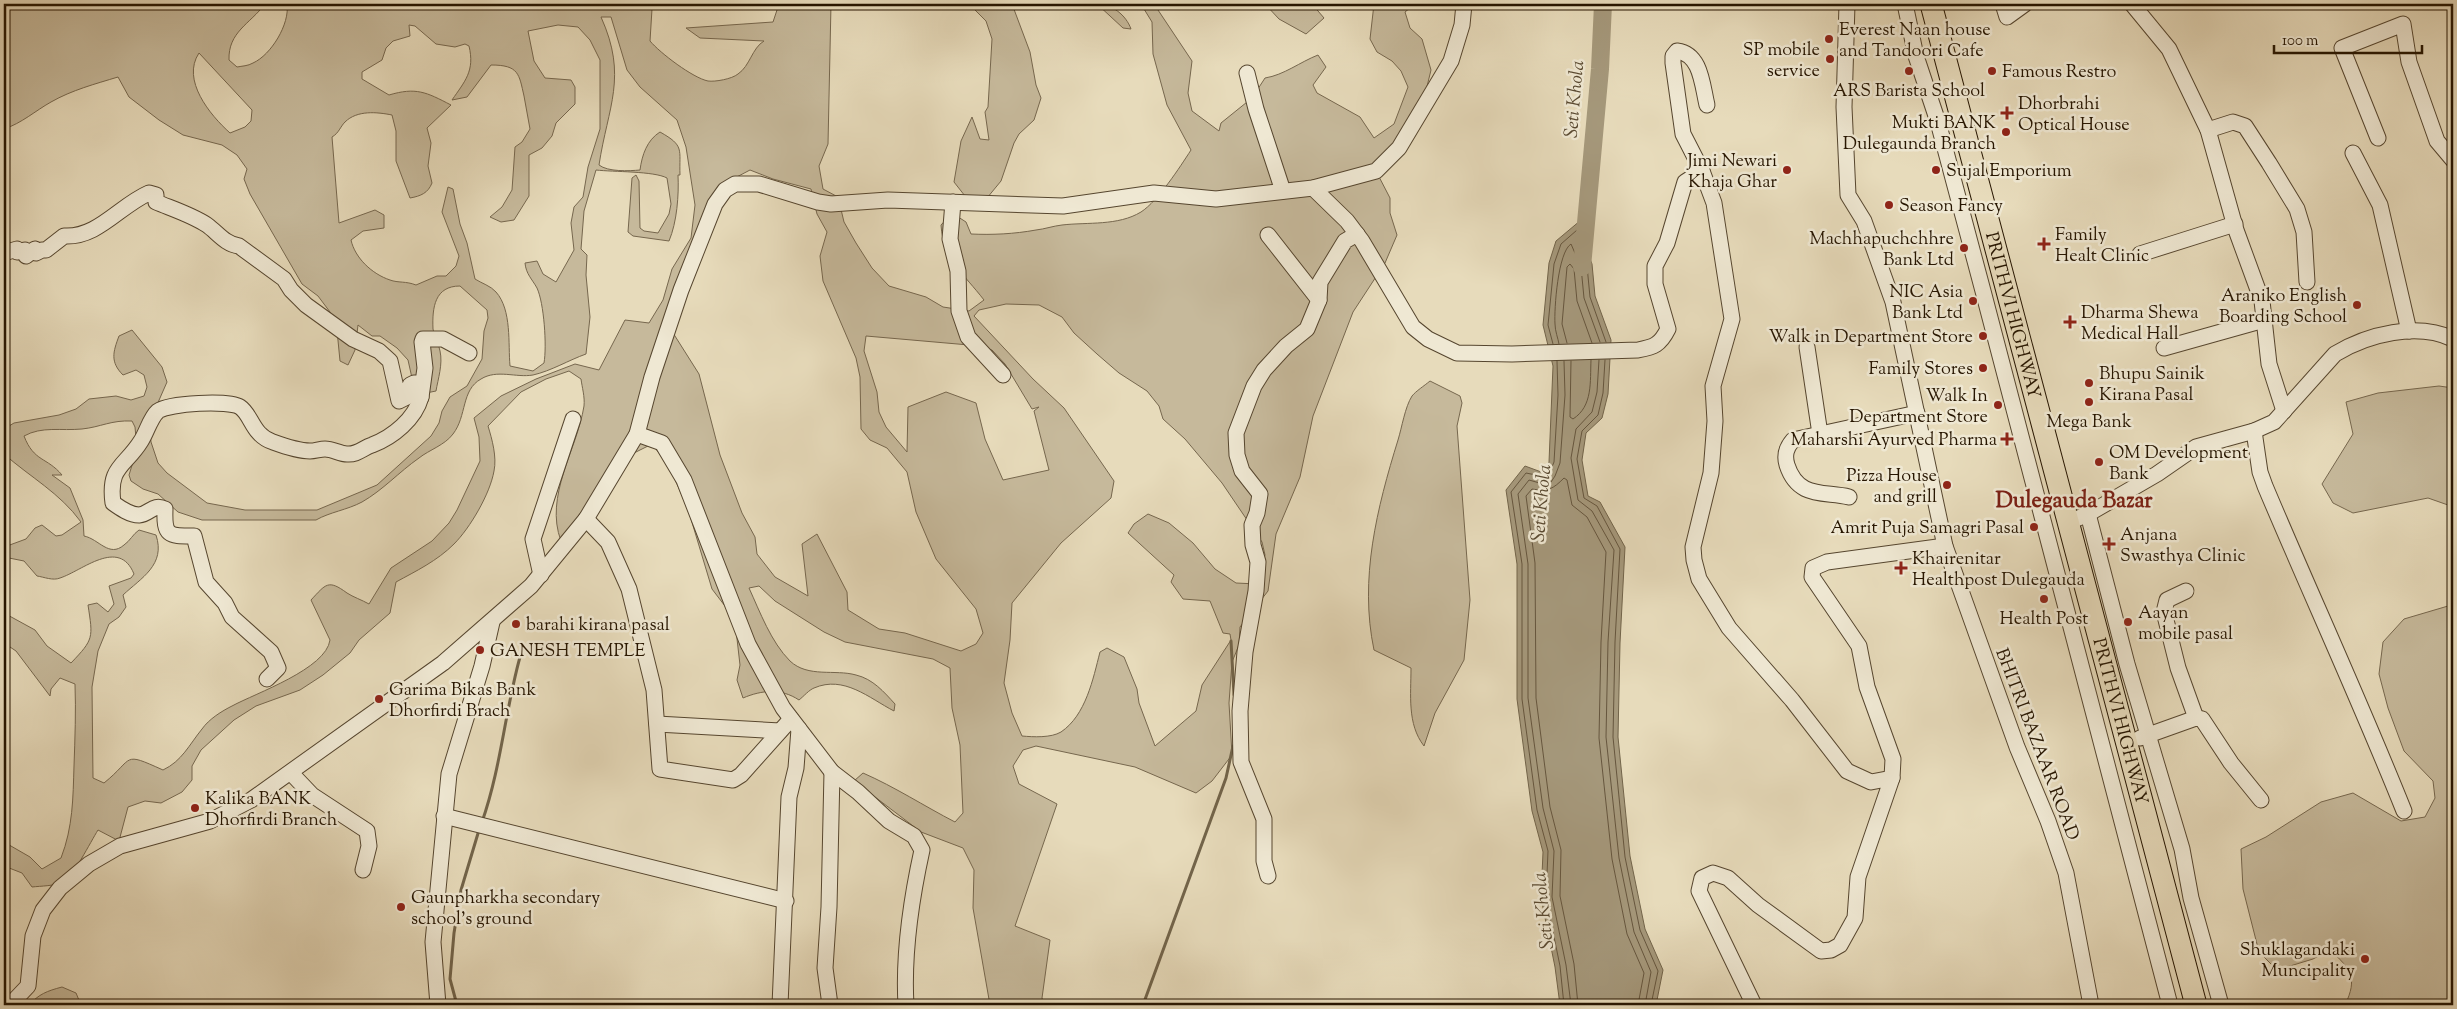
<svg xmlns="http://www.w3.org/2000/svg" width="2457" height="1009" viewBox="0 0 2457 1009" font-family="'Sorts Mill Goudy',serif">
	<rect width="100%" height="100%" fill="#e7dbbb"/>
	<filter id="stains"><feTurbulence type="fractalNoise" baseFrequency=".004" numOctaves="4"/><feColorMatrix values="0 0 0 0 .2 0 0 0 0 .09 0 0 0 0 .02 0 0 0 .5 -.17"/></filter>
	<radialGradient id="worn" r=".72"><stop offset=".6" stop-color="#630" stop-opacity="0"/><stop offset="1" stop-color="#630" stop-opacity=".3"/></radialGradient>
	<g fill="#c6b99b" stroke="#76674e" fill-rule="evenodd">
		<path d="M4,4H265C250,24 228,32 229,60L237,67C242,66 248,66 253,63C271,55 290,24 287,4H658L652,9L650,41C660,53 693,78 708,81C715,82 732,79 738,74C750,66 752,48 764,41L700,38L686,28L773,22L779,4H831L828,144L819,166L823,189L838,197L844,222L856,243L872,268L889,286L926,297L943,307L969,311L984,300C964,274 943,259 941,225L952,213L966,222L971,234C992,235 1014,234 1036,230C1045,229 1053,226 1062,225C1088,222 1118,226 1141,212C1158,201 1180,167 1191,150L1167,105L1153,54L1152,22L1144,9L1138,4H1154L1192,61L1188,93L1192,111L1219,131L1221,123L1252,98L1265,78C1284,75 1300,62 1318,55L1326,67L1313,85L1317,93L1360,117L1374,138L1394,124L1408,87L1401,71L1392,61L1377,52L1370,39L1374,4H1415L1405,12L1410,28L1422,39L1431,70L1422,107L1376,171L1390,198V213L1397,235L1385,263L1353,312L1313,416L1300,477L1276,534L1268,591L1240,627L1239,645L1232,662L1229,703L1232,755L1212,781L1196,793L1135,767L1036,746L1023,750L1013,766L1019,784L1057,804L1015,926L1050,940L1042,998L1044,1005H990L973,908L974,870L963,848L921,832L854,781L863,773C895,787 924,806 955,822L963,813L960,745L952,708L950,668L933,659L845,642L824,632L775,601L759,586L749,588C760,612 771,642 790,661C808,678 835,669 856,675C873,679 884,692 895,704L894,711C869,698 844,675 814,688C809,690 804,696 799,700C781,688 762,690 743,698L737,680L740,665L736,630L728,610L712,589L688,509L669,466L652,444L620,460L561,541C544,496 577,450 584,406C585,397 582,387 581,379L569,371L546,379L521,392L488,426C492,439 497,457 494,471C490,494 470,528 454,544C437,561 416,571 396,582L390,613L359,640L350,653L323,675L300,690L256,706L234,720L201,750L192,766V780L182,792L161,803L145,801L128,807L119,841L98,830C91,841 72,879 63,882C55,886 41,886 32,887L22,873L4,866V842L30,857L42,869L61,858C73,827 73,798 74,766C75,738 76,711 75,684L60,678L51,689L50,696L16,651L4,643V613L35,630L47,646L71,663C94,639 93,638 88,605L97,603L108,612L114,604L109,586L131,578L134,574C119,537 82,571 60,578C53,581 44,577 37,576L24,561L4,557L7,546L26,539L35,528L42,525L56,536L62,535L81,522C60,493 30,477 4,454V429L14,423L59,415L76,409L89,399L116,396L131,400L144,396L147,387L144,375L136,370L123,375C110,362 113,352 119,336L132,330L162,367L167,382L149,423L151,442L158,463L167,473L207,503L245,510H317L377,485L431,436L439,423L442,411L450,397L467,386L482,359L484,331L488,318L487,310L460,286C435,286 432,307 433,329C434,337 439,344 440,351C443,364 438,379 436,391L426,393L412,378L408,360L397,348L380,336H372L358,325L355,350L348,365L340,361L336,320L318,296L302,284L250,194L244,179L247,169L237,155L222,145L183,135L159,120L129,97L118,77C95,84 72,90 51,102C35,111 22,123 4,129ZM601,17H611L627,70L640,87L677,120L686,147L695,205L691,238L672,269L663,300L649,323L625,320L599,370L575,364L536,379L501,396L474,418L479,437L480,461L457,510L449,523L432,541L391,568L369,604C362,600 353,597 347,593C328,579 326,584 311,600L330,640C326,669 256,693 232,706C222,711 209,719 202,729C189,745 182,761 163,770C121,751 135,758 104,783L93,778L92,687L98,651L109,624L119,617L126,607L123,595C141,578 166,565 156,535L139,530C133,534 130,541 124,545C109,558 99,539 84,536L83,520L70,488L52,475H62C47,457 34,462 24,436C42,426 61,431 82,429C101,427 111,420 132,421L135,427L137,449L129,475L131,481L143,489L158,494L178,512L202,520H316C330,512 347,510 362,502C383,490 399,472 419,458C429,450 445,445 453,434C467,416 461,390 481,379C497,369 516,378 533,375C551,371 569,360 586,354L590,317L586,275L587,255L581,249L584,211L596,170C613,172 654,171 667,178L671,204L669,214L658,233L644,231L640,228L639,181L636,175L632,178L628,232L633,236L669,241C677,222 679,195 678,175H680C679,149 685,146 660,132C647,140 642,155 640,170C629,171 608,172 599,165C608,106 628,77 601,17ZM409,25L415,26L436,44L455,47L465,44L469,46C475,71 465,81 452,100L467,97L491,65C519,65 519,74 524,96C526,107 528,118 530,129L522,142L515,147L512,190L502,207L490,217L501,222L514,220L529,196V155L542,148L552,136L556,123L575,104V87L571,80L545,78L534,61L528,31L558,25L578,27L590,40L600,60V129L588,167L583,197L574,207L571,223L574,250L556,282L543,274L537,261L525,263C526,274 532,279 537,288C544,303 547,346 544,363L533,371L510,366C508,344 512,310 496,292C491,286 481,283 475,279L467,243L460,224L453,189L448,187L442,212L459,256L456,266L446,276H437L416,285C406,281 398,283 390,280C372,274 355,258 351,240L363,231L384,228V215L375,210L339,223L332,137C339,133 340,127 345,122C357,110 377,112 392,115L396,131V161L410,198C421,196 428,193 432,183L428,166L431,143L427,128L451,105C426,92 416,87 389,95L362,79V72L382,60L386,48L393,41L410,36ZM199,53L252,110L251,121L245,127L230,133C210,115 181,80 199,53ZM750,170L773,179L811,189L817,214L827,232L820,256L823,281L856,358L860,377L861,429L870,440L887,448L907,472L916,512L936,559L976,609L983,633L976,644L961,651L905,633L879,629L848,610L847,592L817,534L802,544L808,596L775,577L757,554L755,537L742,513L720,455L699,374L668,325L731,180ZM1006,304L1039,305L1062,317L1074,333L1097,354L1119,373L1147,391L1159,406L1163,419L1185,439L1222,483L1262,542L1265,555L1257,584L1236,583L1215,569L1193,543L1169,523L1148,514L1134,524L1128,533L1174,575L1171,582L1183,599L1210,601L1223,633L1230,634L1231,640L1202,685L1196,711L1155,746L1139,703L1137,689L1124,657L1107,648L1100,652C1093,679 1086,715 1061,732C1051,738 1033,737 1022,736L1012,713L1004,683L1010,640L1012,603L1061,543L1111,498L1114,481L1064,408L1033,379L974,316L979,310ZM866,336L969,345L992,350L1005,364L1032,409L1039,407L1034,411L1049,470L1003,480L985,439L976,403L946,392L908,407L907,452L886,427L879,412L877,392L864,351Z"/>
		<polygon points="975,4 1012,4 1030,52 1036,85 1041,98 1034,120 1019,134 1014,143 1001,181 987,198 965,196 954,182 961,141 972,117 980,139 989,140 985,112 988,107 992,39 986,21 975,10"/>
		<path d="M1097,4C1112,4 1126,15 1131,29L1123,28Z"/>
		<polygon points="1265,4 1312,4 1324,18 1306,34 1279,19"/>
		<path d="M1430,381L1460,396L1462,403L1457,426L1470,600L1464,660L1435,713L1424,746C1407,724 1411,695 1411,668L1374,650C1359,579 1377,508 1398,440C1402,427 1405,407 1412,396C1416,391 1424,386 1430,381Z"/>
		<polygon points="2439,386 2453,388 2453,515 2448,505 2428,498 2353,513 2333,503 2322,484 2353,434 2346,402 2378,393"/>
		<path d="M2453,600V1005H2345C2358,978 2351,969 2330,950L2313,959L2277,970L2259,952L2243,889L2241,849L2266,837L2321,802L2353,793L2401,821L2425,817L2435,798L2433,781L2404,751L2388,708L2379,674L2383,642L2404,619L2448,606Z"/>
		<path d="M62,987L76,993L81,1005H29C39,994 47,991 62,987Z"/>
	</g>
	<polygon fill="#a5987b" stroke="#72644a" points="1587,215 1584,243 1592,264 1595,296 1611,340 1608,394 1602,418 1586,433 1582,460 1588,496 1600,502 1625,547 1620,643 1618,737 1630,856 1645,929 1663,970 1656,1005 1560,1005 1555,967 1541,898 1543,852 1532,811 1517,699 1517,564 1506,490 1525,466 1544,473 1549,462 1553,366 1543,325 1549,263 1556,241"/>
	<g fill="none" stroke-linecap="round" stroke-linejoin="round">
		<g stroke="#66563e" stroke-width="1">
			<polyline points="1567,343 1562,324 1567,267 1570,264 1574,269 1577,301 1592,343"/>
			<polyline points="1553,344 1548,325 1554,264 1561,244 1577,230 1580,232 1579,243 1587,266 1590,297 1606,342"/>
			<path d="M1559,344C1558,338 1555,331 1555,324C1554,309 1558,252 1571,244L1581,267L1584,298L1600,342"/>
			<polyline points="1599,360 1597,392 1592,412 1576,429 1571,458 1578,500 1592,511 1614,550 1608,642 1606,737 1619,858 1634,932 1651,972 1645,1005"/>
			<polyline points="1605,360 1603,393 1598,415 1582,431 1577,459 1584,498 1597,506 1620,549 1615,642 1613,737 1625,857 1640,930 1658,971 1651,1005"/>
			<polyline points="1557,361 1558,395 1554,462 1549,474 1546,477 1526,473 1511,492 1522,564 1522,699 1537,810 1548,851 1546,898 1560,966 1564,1005"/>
			<polyline points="1564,361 1565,395 1560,463 1555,476 1551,482 1543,484 1529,480 1518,494 1528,564 1528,698 1543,808 1554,851 1552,897 1566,965 1571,1005"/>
			<path d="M1571,361L1570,417L1573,419C1593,406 1590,382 1591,360"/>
			<path d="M1578,1005L1574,964L1560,896L1561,850L1550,807L1536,698L1535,563L1526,496L1532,489C1548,492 1553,489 1564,478L1567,480L1572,505L1587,517L1606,552L1601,642L1599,738L1612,859L1627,934L1644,973L1638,1005"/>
		</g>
		<g stroke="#72644a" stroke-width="3">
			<polyline points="1231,641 1234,695"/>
			<path d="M482,822C501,768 505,711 520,657"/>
			<polyline points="457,1005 450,979 454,933 461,890 479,830"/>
			<polyline points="1143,1005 1226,778 1233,746"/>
		</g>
		<polyline stroke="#a5987b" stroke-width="18" points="1582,267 1600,69 1603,4"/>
		<g stroke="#56462f" stroke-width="17">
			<g id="minor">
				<polyline points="1847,4 1844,107 1848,195 1864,221 1893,302 1945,546 2017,747 2048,821 2066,873 2091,1005"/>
				<polyline points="1905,4 1916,56 1938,122 1983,291 2170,1005"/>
				<polyline points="2003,4 2007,17 2025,4"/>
				<polyline points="2132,4 2169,49 2208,130 2236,230 2262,301 2269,364 2284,411"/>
				<polyline points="1247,73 1256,109 1283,191"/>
				<polyline points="2208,130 2233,122 2245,126 2269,163 2297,209 2304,232 2307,282"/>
				<polyline points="2378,138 2342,48 2403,24 2409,62 2437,141 2453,160"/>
				<polyline points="2353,153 2380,205 2409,331"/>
				<path d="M1702,171L1683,134L1673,63V56L1677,51C1701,54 1702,84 1707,105"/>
				<path d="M1313,188L1347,221L1362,241L1413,327L1428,339L1457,353L1512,354L1638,350C1654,347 1660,345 1668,329L1655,284V266L1667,243L1685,182L1702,171L1714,203L1732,319L1713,386L1715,421L1711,473L1693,547L1694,560L1699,579L1729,628L1792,700L1847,771L1871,782L1892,778L1858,877L1855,918L1840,945L1831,950L1821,951L1758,905L1728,878L1713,873L1702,878L1699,891L1754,1005"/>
				<polyline points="953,202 950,239 958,271 959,311 968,337 1003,375"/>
				<polyline points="1268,235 1319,300"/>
				<path d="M4,253L17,249V252L25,250L26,256L35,249L36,253L42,250H46L64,236C98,238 119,206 149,193L156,195V202C173,209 192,215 207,225C218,233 225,244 239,246L284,279L291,290L306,305L353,339L379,351L390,361L399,401L407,397L410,385L414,383H418L421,397L425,368L422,342L423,339H443L469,353"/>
				<polyline points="2140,254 2235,224"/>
				<polyline points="1807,347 1820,434"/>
				<polyline points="2164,348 2264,320"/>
				<path d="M2254,431L2260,472L2265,486C2311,595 2360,701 2404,811"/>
				<path d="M637,434L662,443L684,480L748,644L783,708L832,772L858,792L889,821L914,836L922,850C911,900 903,954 906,1005"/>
				<path d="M1849,497C1824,491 1798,499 1787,465C1784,455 1786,448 1793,440L1917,413"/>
				<polyline points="2088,514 2127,664 2182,849 2191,898 2221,1005"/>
				<polyline points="586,519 608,542 629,589 654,690 660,769 733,780 741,775 791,719"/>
				<path d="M2069,522L2088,514L2157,474L2196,447L2254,431L2274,422L2335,354C2368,334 2417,322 2453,339"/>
				<polyline points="541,575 533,539 573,419"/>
				<polyline points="2186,591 2167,600 2164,612 2178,668 2196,718"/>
				<path d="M267,679L278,668L271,652L232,617L225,603L206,582L194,536C169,536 164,537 165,509C153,503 150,514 139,515C130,515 120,508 113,503C108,466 125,467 141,441C147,432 150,418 158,411C169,403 229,400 240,407C252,415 252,435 273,442C284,446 298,451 310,451C315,451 320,449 325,449C333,449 340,454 347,454C357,455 363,448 372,445C393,437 415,419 421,397"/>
				<polyline points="657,724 780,731"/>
				<polyline points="2140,738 2196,718 2202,719 2231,763 2261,800"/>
				<polyline points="291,773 312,795 367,831 369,846 363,870"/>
				<polyline points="1892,778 1893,759 1867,687 1859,646 1812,577 1813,568 1827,562 1945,546"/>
				<polyline points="444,816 786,901"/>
				<polyline points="1268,876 1264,861 1264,819 1241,762 1240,711 1245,652 1256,591 1258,562 1253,545 1252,525 1257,513 1260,494 1242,471 1237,455 1236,433 1254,386 1264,370 1286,346 1307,329 1319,300 1320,282 1345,241 1357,234"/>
				<polyline points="10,1005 28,986 33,936 43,910 60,888 89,864 120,846 210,821 251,800 443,663 531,586 586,519 637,434 652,377 681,290 715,204 725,190 735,184 759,184 818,202 831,204 888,200 1063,206 1154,193 1216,199 1313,188 1376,171 1399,148 1451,61 1462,25 1464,4"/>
				<polyline points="438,1005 433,942 449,774 482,666 492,622"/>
				<polyline points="780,1005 789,797 796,768 799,729"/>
				<polyline points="830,1005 825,968 829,907 832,772"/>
			</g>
		</g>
		<g stroke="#261500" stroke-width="23">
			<g id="highway">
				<path id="s1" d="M1931,4L2196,1005"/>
			</g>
		</g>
		<use href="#minor" stroke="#efe8d3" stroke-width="15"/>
		<use href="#highway" stroke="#e7dbbb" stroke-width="21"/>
	</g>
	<g fill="#8f2418" stroke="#efe8d3" stroke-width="2">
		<circle cx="1829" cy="39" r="5"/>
		<circle cx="1830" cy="59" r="5"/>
		<circle cx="1909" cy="71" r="5"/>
		<circle cx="1992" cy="71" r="5"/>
		<path d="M2004.5 105.5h5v5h5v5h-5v5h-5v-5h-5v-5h5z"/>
		<circle cx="2006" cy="132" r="5"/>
		<circle cx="1787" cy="170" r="5"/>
		<circle cx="1936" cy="170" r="5"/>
		<circle cx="1889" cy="205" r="5"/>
		<path d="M2041.5 236.5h5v5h5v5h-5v5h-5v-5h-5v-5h5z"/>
		<circle cx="1964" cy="248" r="5"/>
		<circle cx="1973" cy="301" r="5"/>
		<circle cx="2357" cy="305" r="5"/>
		<path d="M2067.5 314.5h5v5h5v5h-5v5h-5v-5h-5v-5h5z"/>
		<circle cx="1983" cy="336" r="5"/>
		<circle cx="1983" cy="368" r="5"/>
		<circle cx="2089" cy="383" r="5"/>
		<circle cx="2089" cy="402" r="5"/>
		<circle cx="1998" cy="405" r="5"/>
		<path d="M2004.5 431.5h5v5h5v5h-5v5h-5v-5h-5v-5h5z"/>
		<circle cx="2099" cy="462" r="5"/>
		<circle cx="1947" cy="485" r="5"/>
		<circle cx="2034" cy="527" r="5"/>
		<path d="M2106.5 536.5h5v5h5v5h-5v5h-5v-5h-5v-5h5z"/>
		<path d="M1898.5 560.5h5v5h5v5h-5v5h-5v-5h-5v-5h5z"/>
		<circle cx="2044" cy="599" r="5"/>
		<circle cx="2128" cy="622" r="5"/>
		<circle cx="516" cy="624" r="5"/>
		<circle cx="480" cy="650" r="5"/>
		<circle cx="379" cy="699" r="5"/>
		<circle cx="195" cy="808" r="5"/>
		<circle cx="401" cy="907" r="5"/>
		<circle cx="2365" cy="959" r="5"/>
	</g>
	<g text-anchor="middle" stroke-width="5" stroke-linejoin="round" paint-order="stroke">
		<g font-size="18" fill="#261500" stroke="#efe8d3" text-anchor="start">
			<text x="1839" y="35">Everest Naan house<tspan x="1839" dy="21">and Tandoori Cafe</tspan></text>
			<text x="1820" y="55" text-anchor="end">SP mobile<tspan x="1820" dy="21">service</tspan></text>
			<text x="2002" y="77">Famous Restro</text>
			<text x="1909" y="96" text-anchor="middle">ARS Barista School</text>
			<text x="2018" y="109">Dhorbrahi<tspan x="2018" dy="21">Optical House</tspan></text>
			<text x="1996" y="128" text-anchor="end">Mukti BANK<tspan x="1996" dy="21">Dulegaunda Branch</tspan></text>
			<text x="1777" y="166" text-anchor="end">Jimi Newari<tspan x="1777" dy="21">Khaja Ghar</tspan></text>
			<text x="1946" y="176">Sujal Emporium</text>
			<text x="1899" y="211">Season Fancy</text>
			<text x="2055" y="240">Family<tspan x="2055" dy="21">Healt Clinic</tspan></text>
			<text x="1954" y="244" text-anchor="end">Machhapuchchhre<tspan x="1954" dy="21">Bank Ltd</tspan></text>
			<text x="1963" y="297" text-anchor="end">NIC Asia<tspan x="1963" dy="21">Bank Ltd</tspan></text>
			<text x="2347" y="301" text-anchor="end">Araniko English<tspan x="2347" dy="21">Boarding School</tspan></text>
			<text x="2081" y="318">Dharma Shewa<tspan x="2081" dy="21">Medical Hall</tspan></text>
			<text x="1973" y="342" text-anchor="end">Walk in Department Store</text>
			<text x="1973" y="374" text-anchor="end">Family Stores</text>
			<text x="2099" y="379">Bhupu Sainik<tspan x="2099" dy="21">Kirana Pasal</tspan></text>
			<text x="1988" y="401" text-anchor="end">Walk In<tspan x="1988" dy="21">Department Store</tspan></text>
			<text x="2089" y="427" text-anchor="middle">Mega Bank</text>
			<text x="1997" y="445" text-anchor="end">Maharshi Ayurved Pharma</text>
			<text x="2109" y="458">OM Development<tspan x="2109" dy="21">Bank</tspan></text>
			<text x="1937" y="481" text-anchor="end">Pizza House<tspan x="1937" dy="21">and grill</tspan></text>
			<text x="2024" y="533" text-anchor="end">Amrit Puja Samagri Pasal</text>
			<text x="2120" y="540">Anjana<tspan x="2120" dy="21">Swasthya Clinic</tspan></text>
			<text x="1912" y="564">Khairenitar<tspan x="1912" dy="21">Healthpost Dulegauda</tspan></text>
			<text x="2138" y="618">Aayan<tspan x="2138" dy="21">mobile pasal</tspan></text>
			<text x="2044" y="624" text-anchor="middle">Health Post</text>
			<text x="526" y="630">barahi kirana pasal</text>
			<text x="490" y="656">GANESH TEMPLE</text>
			<text x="389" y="695">Garima Bikas Bank<tspan x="389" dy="21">Dhorfirdi Brach</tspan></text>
			<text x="205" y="804">Kalika BANK<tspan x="205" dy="21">Dhorfirdi Branch</tspan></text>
			<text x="411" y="903">Gaunpharkha secondary<tspan x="411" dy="21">school's ground</tspan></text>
			<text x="2355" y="955" text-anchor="end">Shuklagandaki<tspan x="2355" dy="21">Muncipality</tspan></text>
		</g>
		<g font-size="18" fill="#261500" stroke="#efe8d3">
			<text dy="6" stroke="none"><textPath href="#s1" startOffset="322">PRITHVI HIGHWAY</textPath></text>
			<text dy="6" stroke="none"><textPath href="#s1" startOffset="742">PRITHVI HIGHWAY</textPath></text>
			<text transform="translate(2038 744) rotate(69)" y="6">BHITRI BAZAAR ROAD</text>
		</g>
		<g font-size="19" font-style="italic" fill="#594931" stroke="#efe8d3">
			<text transform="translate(1573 99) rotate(-85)" y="7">Seti Khola</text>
			<text transform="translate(1540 503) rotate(-85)" y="7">Seti Khola</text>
			<text transform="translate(1542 911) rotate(-96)" y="7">Seti Khola</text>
		</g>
		<g font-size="22" font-weight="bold" fill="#7a1f14" stroke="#efe8d3">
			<text x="2074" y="507">Dulegauda Bazar</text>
		</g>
	</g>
	<rect width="2457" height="1009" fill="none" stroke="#e7dbbb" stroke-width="20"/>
	<rect x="5" y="5" width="2447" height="999" fill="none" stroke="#261500" stroke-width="2.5"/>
	<rect x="10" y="10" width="2437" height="989" fill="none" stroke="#261500"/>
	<path d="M2274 45v8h148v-8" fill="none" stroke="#261500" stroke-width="2.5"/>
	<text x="2282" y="45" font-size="15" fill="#261500" stroke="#efe8d3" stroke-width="4" paint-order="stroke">100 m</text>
	<rect width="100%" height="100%" filter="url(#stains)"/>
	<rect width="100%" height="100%" fill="url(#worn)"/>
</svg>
